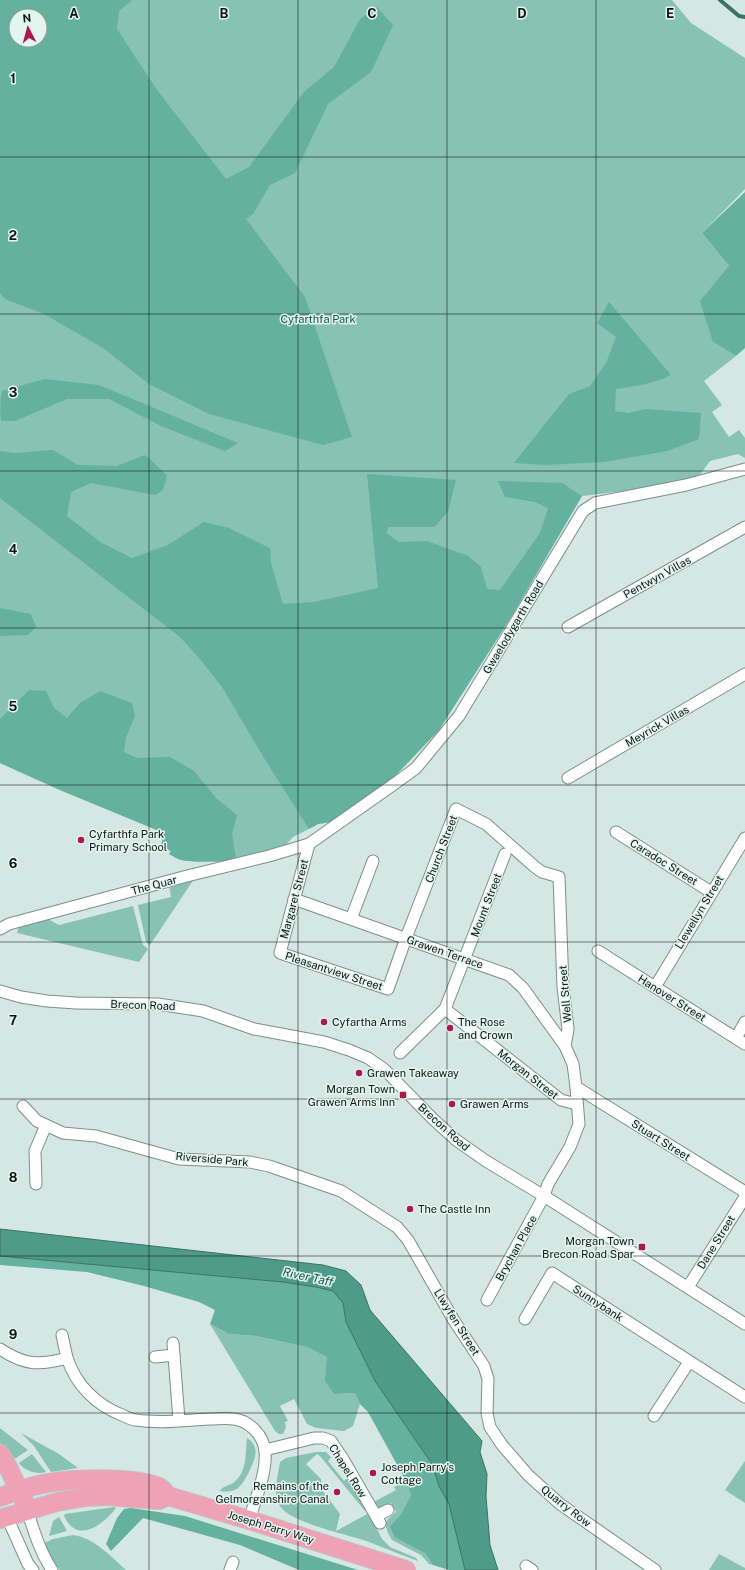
<svg xmlns="http://www.w3.org/2000/svg" width="745" height="1570" viewBox="0 0 745 1570" font-family="'Public Sans',sans-serif">
	<rect width="100%" height="100%" fill="#d5e7e2"/>
	<g fill="#88c2b2" fill-rule="evenodd">
		<path d="M0,0H672L691,23L745,58V189L702,233L729,266L713,342L736,356L704,381L722,405L712,412L729,437L739,430L745,438V458L738,454L710,461L697,479L666,486L582,496L513,614L439,730L394,777L331,822L318,824L303,832L293,837L285,846L227,862L181,860L169,854L171,851L161,846L164,833L60,790L0,763ZM16,16H40V40H16Z"/>
		<polygon points="194,879 150,945 146,942 138,905 171,897 169,885"/>
		<polygon points="133,906 143,945 148,949 139,962 17,933 19,925 44,917 59,925"/>
		<polygon points="210,1324 229,1334 256,1336 307,1347 327,1357 334,1394 355,1393 360,1404 353,1426 344,1431 316,1428 307,1424 294,1399 280,1406 288,1421 285,1422 286,1427 283,1434 279,1434 275,1431"/>
		<polygon points="0,1428 28,1450 13,1460 0,1443"/>
		<polygon points="21,1433 59,1454 78,1468 51,1472 34,1446"/>
		<path d="M247,1438C261,1447 255,1459 249,1472C246,1477 243,1484 238,1488C233,1492 226,1492 220,1491C223,1486 228,1486 233,1483C248,1472 245,1454 247,1438Z"/>
		<path d="M316,1452H326L331,1457L328,1461L344,1481L348,1477L367,1510L365,1511L320,1456L317,1454L306,1464L321,1479L322,1490L340,1514L336,1531L369,1513L382,1539L390,1547L416,1558L418,1561C401,1555 385,1548 369,1542C348,1534 291,1524 279,1505C273,1493 278,1475 280,1462L286,1458Z"/>
		<path d="M32,1454L46,1472C37,1475 25,1471 19,1463Z"/>
		<polygon points="745,1461 745,1503 725,1490"/>
		<polygon points="406,1481 411,1495 401,1514 391,1527 425,1553 433,1565 429,1564 421,1555 392,1540 388,1533 385,1524 388,1519 396,1512 391,1503 376,1510 372,1503 396,1490 394,1487"/>
		<path d="M114,1507L116,1508C102,1526 77,1544 64,1516L65,1514Z"/>
		<polygon points="59,1517 67,1531 49,1536 53,1521"/>
		<path d="M73,1535C95,1538 110,1556 126,1570H60L50,1558L44,1543L53,1539Z"/>
		<polygon points="719,1554 745,1568 745,1570 709,1570"/>
	</g>
	<g fill="#63b19e" fill-rule="evenodd">
		<path d="M0,0H132L119,11L117,29L157,90L226,179L249,167L304,92L334,67L360,19L377,7L393,25L371,72L328,104L295,173L270,185L253,214L246,219L305,297L352,437L323,445L209,414L149,384L103,348L44,314L5,299L0,293ZM16,16H40V40H16Z"/>
		<polygon points="745,192 745,348 736,356 713,342 700,301 729,266 702,233"/>
		<path d="M609,302L671,375C654,384 635,386 616,389L615,411L628,413L646,409L701,413L699,439L667,451L604,462L544,465L514,463L569,394L590,386L606,363L616,337L597,323Z"/>
		<path d="M45,379L99,385L238,443L225,451L161,426L109,399H67L15,421H1C0,412 0,400 2,391Z"/>
		<polygon points="53,450 78,465 117,466 145,455 167,475 163,490 155,495 91,483 71,492 67,516 100,542 132,558 168,545 204,522 229,528 270,548 271,563 283,604 314,602 378,588 367,474 456,480 448,512 434,527 389,527 386,533 399,542 427,541 468,556 481,567 487,589 500,590 540,533 548,508 535,502 505,497 498,481 562,483 582,496 513,614 439,730 394,777 331,822 318,824 309,829 264,758 222,687 200,659 180,637 0,498 0,451 15,453"/>
		<polygon points="0,608 31,614 36,627 28,635 0,636"/>
		<path d="M29,690L46,691L54,708L67,718L80,703L100,691L132,703L135,716L126,737L124,752L137,758L170,757L194,771L216,798L237,815L232,834L236,859C224,862 193,863 181,860C177,859 173,856 169,854L171,851L161,846L164,833L60,790L0,763V719Z"/>
		<polygon points="0,1256 283,1282 316,1287 333,1291 343,1303 346,1322 375,1381 432,1464 439,1486 449,1504 465,1570 449,1570 433,1565 425,1553 395,1537 390,1527 401,1514 411,1495 406,1481 368,1412 360,1404 355,1393 334,1394 325,1381 327,1357 307,1347 256,1336 229,1334 210,1324 215,1310 199,1302 144,1286 87,1272 0,1265"/>
		<polygon points="131,1508 185,1516 358,1570 299,1570 240,1545 143,1518 111,1551 106,1544 117,1518 124,1509"/>
	</g>
	<polygon fill="#4d9b88" stroke="#3a7365" points="0,1229 323,1265 346,1271 361,1285 370,1310 482,1441 480,1452 487,1474 486,1496 490,1545 498,1570 465,1570 449,1504 439,1486 432,1464 375,1381 346,1322 343,1303 333,1291 316,1287 283,1282 0,1256"/>
	<g fill="none" stroke-linecap="round" stroke-linejoin="round">
		<polyline stroke="#3a7365" stroke-width="4" points="720,0 739,16 745,17"/>
		<g stroke="#7e8f8a" stroke-width="13">
			<g id="minor">
				<polyline points="568,627 745,527"/>
				<polyline points="568,778 745,674"/>
				<polyline points="616,832 711,892"/>
				<polyline points="309,844 280,953 388,989 406,938 456,809 486,824 535,867 542,872 559,877 563,987 568,1029 565,1046 573,1064 576,1087 579,1124 570,1147 548,1184 544,1196 487,1300"/>
				<polyline points="294,899 509,975 523,988 565,1046"/>
				<polyline points="351,919 373,861"/>
				<polyline points="0,929 9,924 187,876 269,856 309,844 397,782 416,768 459,716 583,511 595,503 686,485 745,469"/>
				<polyline points="598,951 745,1044"/>
				<polyline points="655,987 745,838"/>
				<polyline points="0,991 21,997 47,1001 76,1003 158,1004 203,1011 254,1029 324,1042 349,1050 368,1058 384,1069 433,1119 456,1140 486,1161 544,1196 745,1324"/>
				<polyline points="445,1009 561,1100 577,1104"/>
				<polyline points="736,1038 745,1022"/>
				<polyline points="400,1053 445,1009 505,854"/>
				<polyline points="576,1087 745,1192"/>
				<polyline points="23,1106 37,1121 63,1133 96,1136 179,1159 250,1162 269,1166 341,1191 397,1227 408,1240 453,1319 484,1366 488,1379 487,1413 490,1427 502,1445 528,1475 560,1504 655,1570"/>
				<polyline points="36,1184 35,1151 46,1125"/>
				<polyline points="688,1287 745,1197"/>
				<polyline points="525,1319 552,1273 745,1397"/>
				<polyline points="62,1335 67,1358"/>
				<polyline points="173,1343 179,1420"/>
				<path d="M0,1349C24,1365 39,1366 67,1358C76,1385 96,1405 122,1415C127,1417 131,1420 136,1420C160,1424 186,1420 209,1419C217,1419 226,1418 234,1419C250,1421 264,1436 265,1452C267,1473 255,1500 249,1520"/>
				<polyline points="155,1357 174,1355"/>
				<polyline points="654,1416 689,1362"/>
				<polyline points="265,1450 314,1438 323,1438 331,1441 343,1459 380,1523"/>
				<path d="M27,1510C34,1531 40,1552 52,1570"/>
				<polyline points="376,1516 388,1510"/>
				<polyline points="7,1517 28,1564 33,1570"/>
				<polyline points="526,1566 532,1570"/>
				<polyline points="230,1570 233,1562"/>
			</g>
		</g>
		<g stroke="#c1c2c2" stroke-width="20">
			<g id="primary">
				<polyline points="0,1454 8,1467 24,1501"/>
				<path d="M0,1497C12,1493 25,1488 38,1485C67,1478 132,1476 159,1487C163,1489 165,1493 168,1496L249,1520L406,1570"/>
				<polyline points="0,1519 57,1502 86,1497 107,1496 159,1500 168,1496"/>
			</g>
		</g>
		<use href="#minor" stroke="#fff" stroke-width="11"/>
		<use href="#primary" stroke="#efa1b6" stroke-width="18"/>
	</g>
	<path fill="none" stroke="#0f1513" stroke-width="1" stroke-opacity="0.55" d="M149,0V1570M298,0V1570M447,0V1570M596,0V1570M0,157H745M0,314H745M0,471H745M0,628H745M0,785H745M0,942H745M0,1099H745M0,1256H745M0,1413H745"/>
	<g fill="#aa1850" stroke="#e2f5ef" stroke-width="1.5">
		<circle cx="81" cy="840" r="4"/>
		<circle cx="324" cy="1022" r="4"/>
		<circle cx="450" cy="1028" r="4"/>
		<circle cx="359" cy="1073" r="4"/>
		<rect x="399" y="1091" width="8" height="8" rx="2"/>
		<circle cx="452" cy="1104" r="4"/>
		<circle cx="410" cy="1209" r="4"/>
		<rect x="638" y="1243" width="8" height="8" rx="2"/>
		<circle cx="373" cy="1473" r="4"/>
		<circle cx="337" cy="1492" r="4"/>
	</g>
	<g text-anchor="middle" stroke-width="3" stroke-linejoin="round" paint-order="stroke">
		<g font-size="11" fill="#115346" stroke="#e2f5ef">
			<text x="318" y="323">Cyfarthfa Park</text>
		</g>
		<g font-size="11" fill="#0f1513" stroke="#e2f5ef">
			<text transform="translate(657 577) rotate(-29)" y="4">Pentwyn Villas</text>
			<text transform="translate(513 627) rotate(-59)" y="4">Gwaelodygarth Road</text>
			<text transform="translate(657 726) rotate(-30)" y="4">Meyrick Villas</text>
			<text transform="translate(441 849) rotate(-69)" y="4">Church Street</text>
			<text transform="translate(664 862) rotate(32)" y="4">Caradoc Street</text>
			<text transform="translate(154 885) rotate(-15)" y="4">The Quar</text>
			<text transform="translate(294 899) rotate(-75)" y="4">Margaret Street</text>
			<text transform="translate(486 905) rotate(-69)" y="4">Mount Street</text>
			<text transform="translate(699 912) rotate(-59)" y="4">Llewellyn Street</text>
			<text transform="translate(445 952) rotate(19)" y="4">Grawen Terrace</text>
			<text transform="translate(334 971) rotate(18)" y="4">Pleasantview Street</text>
			<text transform="translate(565 994) rotate(-95)" y="4">Well Street</text>
			<text transform="translate(672 998) rotate(32)" y="4">Hanover Street</text>
			<text transform="translate(143 1005) rotate(2)" y="4">Brecon Road</text>
			<text transform="translate(528 1074) rotate(38)" y="4">Morgan Street</text>
			<text transform="translate(444 1127) rotate(42)" y="4">Brecon Road</text>
			<text transform="translate(661 1140) rotate(32)" y="4">Stuart Street</text>
			<text transform="translate(212 1159) rotate(5)" y="4">Riverside Park</text>
			<text transform="translate(716 1242) rotate(-58)" y="4">Dane Street</text>
			<text transform="translate(516 1248) rotate(-61)" y="4">Brychan Place</text>
			<text transform="translate(598 1303) rotate(33)" y="4">Sunnybank</text>
			<text transform="translate(457 1322) rotate(58)" y="4">Llwyfen Street</text>
			<text transform="translate(348 1471) rotate(58)" y="4">Chapel Row</text>
			<text transform="translate(566 1506) rotate(38)" y="4">Quarry Row</text>
			<text transform="translate(271 1527) rotate(17)" y="4">Joseph Parry Way</text>
		</g>
		<g font-size="11" fill="#0f1513" stroke="#e2f5ef" text-anchor="start">
			<text x="89" y="838">Cyfarthfa Park<tspan x="89" dy="13">Primary School</tspan></text>
			<text x="332" y="1026">Cyfartha Arms</text>
			<text x="458" y="1026">The Rose<tspan x="458" dy="13">and Crown</tspan></text>
			<text x="367" y="1077">Grawen Takeaway</text>
			<text x="395" y="1093" text-anchor="end">Morgan Town<tspan x="395" dy="13">Grawen Arms Inn</tspan></text>
			<text x="460" y="1108">Grawen Arms</text>
			<text x="418" y="1213">The Castle Inn</text>
			<text x="634" y="1245" text-anchor="end">Morgan Town<tspan x="634" dy="13">Brecon Road Spar</tspan></text>
			<text x="381" y="1471">Joseph Parry's<tspan x="381" dy="13">Cottage</tspan></text>
			<text x="329" y="1490" text-anchor="end">Remains of the<tspan x="329" dy="13">Gelmorganshire Canal</tspan></text>
		</g>
		<g font-size="12" font-style="italic" fill="#0f5245" stroke="#e2f5ef">
			<text transform="translate(308 1277) rotate(12)" y="4">River Taff</text>
		</g>
	</g>
	<g font-size="13" text-anchor="middle" font-weight="bold" fill="#0f1513" stroke="#e2f5ef" stroke-width="3" stroke-linejoin="round" paint-order="stroke">
		<text x="74" y="18">A</text>
		<text x="224" y="18">B</text>
		<text x="372" y="18">C</text>
		<text x="522" y="18">D</text>
		<text x="670" y="18">E</text>
		<text x="13" y="83">1</text>
		<text x="13" y="240">2</text>
		<text x="13" y="397">3</text>
		<text x="13" y="554">4</text>
		<text x="13" y="711">5</text>
		<text x="13" y="868">6</text>
		<text x="13" y="1025">7</text>
		<text x="13" y="1182">8</text>
		<text x="13" y="1339">9</text>
	</g>
	<g transform="translate(28 28) rotate(354)"><circle r="19" fill="#e2f5ef" stroke="#8e9b97"/>
	<path d="M0-3L7 15L0 10L-7 15Z" fill="#aa1850"/>
	<text y="-6" font-size="11" font-weight="bold" text-anchor="middle" fill="#0f1513">N</text>
	</g>
</svg>
